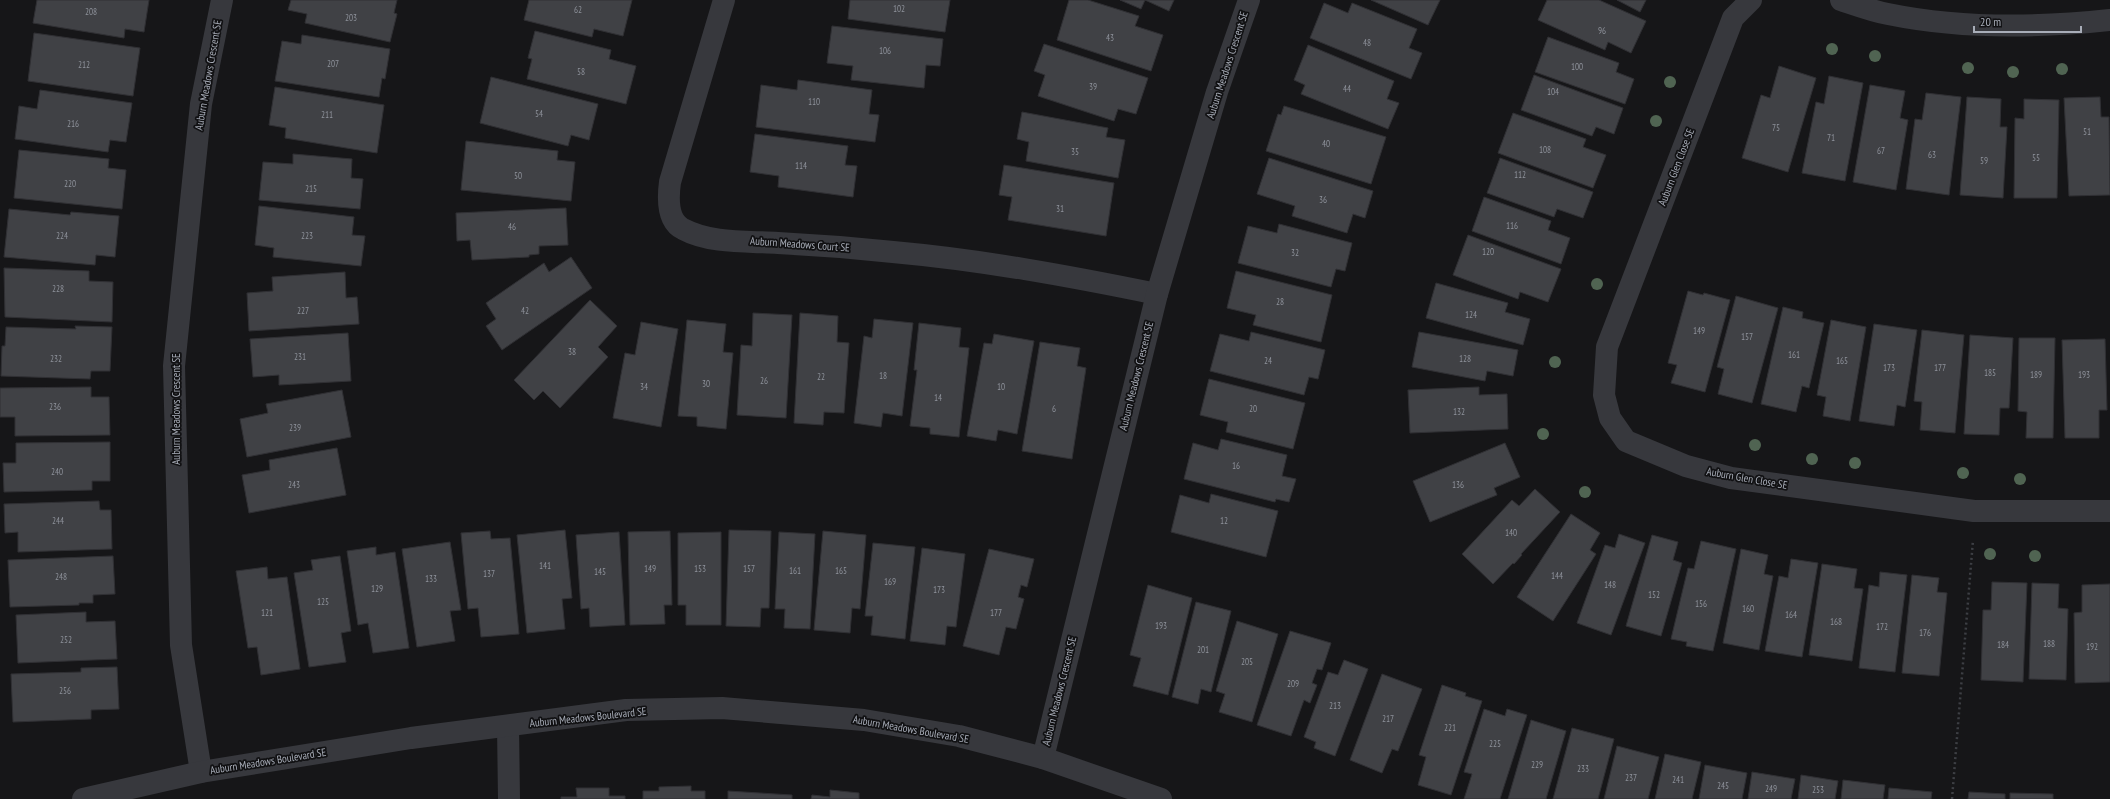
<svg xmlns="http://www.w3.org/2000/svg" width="2110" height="799" viewBox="0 0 2110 799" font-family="'PT Sans Narrow',sans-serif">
	<rect width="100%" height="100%" fill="#161618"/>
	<g fill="#404145" stroke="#303034">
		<polygon points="37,0 149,0 144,32 125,29 124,38 33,23"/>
		<polygon points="291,0 397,0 394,13 397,14 390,42 305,23 307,14 288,10"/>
		<polygon points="529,0 632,0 623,36 594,29 592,37 524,20"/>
		<polygon points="850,0 950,0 945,32 848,19"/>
		<polygon points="1069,0 1088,0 1139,16 1135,26 1163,35 1151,71 1057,40"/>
		<polygon points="1120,0 1174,0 1169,11 1145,0 1141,9"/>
		<polygon points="1371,0 1440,0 1428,25"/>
		<polygon points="1547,0 1599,0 1646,21 1631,53 1608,42 1605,50 1538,20"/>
		<polygon points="1617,0 1646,0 1640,12"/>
		<polygon points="1324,3 1348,13 1352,3 1417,29 1409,48 1422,53 1411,79 1310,38"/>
		<polygon points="832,26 943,39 940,66 926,65 924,88 851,80 853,66 827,63"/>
		<polygon points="535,31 611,50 609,59 636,66 626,104 527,79 532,59 528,58"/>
		<polygon points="34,33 140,48 133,96 28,81"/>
		<polygon points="302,35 390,49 385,79 382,78 379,97 275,81 282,41 301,44"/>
		<polygon points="1548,37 1619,63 1616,72 1634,79 1625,104 1535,72"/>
		<polygon points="1044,44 1148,78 1136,114 1118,109 1114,121 1038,96 1045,75 1034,71"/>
		<polygon points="1308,45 1394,81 1387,99 1399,103 1388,129 1301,94 1305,85 1294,80"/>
		<polygon points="1779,66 1816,78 1788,172 1742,158 1761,95 1770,98"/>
		<polygon points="1534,75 1623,108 1614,134 1596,127 1592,136 1521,110"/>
		<polygon points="1829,76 1863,83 1845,181 1802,173 1816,102 1824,104"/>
		<polygon points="491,77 598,104 589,140 571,135 568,146 480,123"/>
		<polygon points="798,80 872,90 869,114 879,115 875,142 756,127 761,85 797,90"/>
		<polygon points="1870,85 1905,91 1900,118 1908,120 1896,190 1853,182"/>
		<polygon points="275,87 384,105 377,153 285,138 286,128 269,125"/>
		<polygon points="40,90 132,103 126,142 110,140 108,152 15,139 19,106 37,109"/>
		<polygon points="1926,93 1961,97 1949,195 1906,189 1915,119 1922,120"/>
		<polygon points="1967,97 2001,99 2000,127 2007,127 2003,198 1960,195"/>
		<polygon points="2100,97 2101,117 2109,117 2110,195 2069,196 2064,98"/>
		<polygon points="2024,99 2059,100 2057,198 2014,198 2015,118 2024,119"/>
		<polygon points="1284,106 1386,137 1371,184 1266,151 1278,114 1281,115"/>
		<polygon points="1022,112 1108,128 1106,137 1125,140 1118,178 1026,161 1029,142 1017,139"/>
		<polygon points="1513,113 1586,139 1583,147 1606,155 1593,188 1498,153"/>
		<polygon points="755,134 848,146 845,165 857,166 853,197 778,187 779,176 750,172"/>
		<polygon points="466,141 558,151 557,160 575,162 571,201 461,190"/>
		<polygon points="19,150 109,159 108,168 126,170 122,209 14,198"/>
		<polygon points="293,154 352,159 351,178 363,179 360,209 259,200 263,162 293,164"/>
		<polygon points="1269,158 1373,191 1365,218 1353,214 1347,233 1292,216 1295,206 1257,194"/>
		<polygon points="1500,158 1593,192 1583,218 1557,209 1554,217 1487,193"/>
		<polygon points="1004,165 1114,183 1106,236 1008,220 1012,197 999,195"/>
		<polygon points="1484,197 1551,221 1548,230 1570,238 1561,264 1472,231"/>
		<polygon points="259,206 354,217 352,235 365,236 361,266 273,257 274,248 255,245"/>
		<polygon points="566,208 568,245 539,246 539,254 529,255 529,257 472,260 470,240 457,241 456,213"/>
		<polygon points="9,209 70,215 71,212 119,216 115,257 96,255 95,265 4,257"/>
		<polygon points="1279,224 1352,243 1345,271 1336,269 1331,287 1238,263 1248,226 1277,233"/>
		<polygon points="1468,235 1561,269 1548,302 1520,292 1518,299 1453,275"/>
		<polygon points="571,257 592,288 502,350 486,326 496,319 486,303 544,263 549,272"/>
		<polygon points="4,268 89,271 89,281 113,282 112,322 5,317"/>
		<polygon points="1236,271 1332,295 1321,342 1253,325 1256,315 1227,308"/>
		<polygon points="345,272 346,298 357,297 359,324 249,331 247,293 273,291 272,277"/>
		<polygon points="1436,283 1508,303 1505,312 1530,319 1523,345 1426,318"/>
		<polygon points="1688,291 1703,295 1704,293 1730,300 1705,392 1671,383 1677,365 1668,363"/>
		<polygon points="1736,296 1778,308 1752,403 1718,394 1724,369 1717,367"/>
		<polygon points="590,300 617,326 598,347 608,357 560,408 543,391 534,400 514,380"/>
		<polygon points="1783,307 1803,312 1802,318 1824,323 1809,388 1802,386 1796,412 1761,404"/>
		<polygon points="753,313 792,315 786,418 737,415 741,345 752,346"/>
		<polygon points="800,313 838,316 837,342 849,343 844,413 824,412 823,425 794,423"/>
		<polygon points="874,319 913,323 902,416 883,413 881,427 854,423 864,336 872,338"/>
		<polygon points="687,320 726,324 723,352 733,353 726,429 697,426 697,417 678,416"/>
		<polygon points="1831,320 1866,327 1850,421 1823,416 1826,397 1817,395"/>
		<polygon points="641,322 678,329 661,427 613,418 625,353 635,355"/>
		<polygon points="919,323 961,328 959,347 969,348 959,437 930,434 930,428 910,426 917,370 914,370"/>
		<polygon points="1874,324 1917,330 1905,407 1897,405 1894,426 1859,421"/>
		<polygon points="75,326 112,327 110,371 91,371 90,379 1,376 2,346 5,346 6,327 76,329"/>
		<polygon points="1922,330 1964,335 1955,433 1920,430 1922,402 1914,401"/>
		<polygon points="1251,332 1325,350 1318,379 1309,377 1304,395 1210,371 1220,334 1249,341"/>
		<polygon points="1419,332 1518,350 1513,376 1487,371 1485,381 1412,367"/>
		<polygon points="348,333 351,381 279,385 279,375 253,377 250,339"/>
		<polygon points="994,334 1034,341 1017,434 998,430 996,441 967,436 984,343 992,344"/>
		<polygon points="1970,335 2013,338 2009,408 2000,408 1999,435 1964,434"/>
		<polygon points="2019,338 2055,338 2053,438 2026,438 2027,412 2018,411"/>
		<polygon points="2105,339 2107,410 2099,410 2099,438 2065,438 2062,340"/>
		<polygon points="1040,342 1080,348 1077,366 1086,368 1072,459 1022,451"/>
		<polygon points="1209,379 1305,403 1293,449 1226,432 1228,422 1200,415"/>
		<polygon points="91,387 91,397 109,397 110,435 15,436 15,417 0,417 0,388"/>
		<polygon points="1479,387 1479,395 1507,394 1508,429 1410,433 1408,390"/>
		<polygon points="342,390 351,437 247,457 240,419 268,413 266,404"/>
		<polygon points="1221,439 1287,455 1282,476 1296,479 1289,502 1276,499 1275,502 1184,479 1193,443 1218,450"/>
		<polygon points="110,442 110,481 92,481 92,490 4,492 3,463 16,463 16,443"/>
		<polygon points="1505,443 1520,477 1494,488 1497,495 1430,522 1413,481"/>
		<polygon points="337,448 346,495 249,513 242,475 270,470 269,460"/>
		<polygon points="1535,489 1560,512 1521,554 1522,555 1514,564 1513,563 1493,584 1462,554 1512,500 1519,506"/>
		<polygon points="1211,494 1278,511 1266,557 1171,532 1180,495 1209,503"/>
		<polygon points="99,501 100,510 111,510 112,549 18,552 18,532 5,533 4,504"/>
		<polygon points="1571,514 1600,533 1590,550 1596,554 1553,621 1517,597"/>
		<polygon points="565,530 572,598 562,599 565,629 527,633 517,535"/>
		<polygon points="729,530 771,531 769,608 761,608 760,627 726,626"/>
		<polygon points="490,531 491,539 510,538 519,634 481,637 478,608 468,609 461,533"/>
		<polygon points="670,531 672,605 664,605 665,624 630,625 628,532"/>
		<polygon points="823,531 866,535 860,609 852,608 850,633 814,630"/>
		<polygon points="619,532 625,625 590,627 589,608 581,609 576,535"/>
		<polygon points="721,532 721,625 686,625 686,605 678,605 678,533"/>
		<polygon points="779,532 815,534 810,629 784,628 785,609 775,609"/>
		<polygon points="1619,534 1645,543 1611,635 1577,623 1605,545 1615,548"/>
		<polygon points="1652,535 1678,542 1673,560 1682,563 1661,636 1626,626"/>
		<polygon points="1701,541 1736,549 1713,651 1686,646 1687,642 1671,639 1688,568 1694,569"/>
		<polygon points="450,542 461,610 450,611 455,641 417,647 402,549"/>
		<polygon points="873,543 915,547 905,639 871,635 873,616 865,616"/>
		<polygon points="376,547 376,555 395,552 409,648 373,653 368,623 358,625 347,551"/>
		<polygon points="922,548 965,554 956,627 947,626 945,645 910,641"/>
		<polygon points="989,549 1034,559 1027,587 1021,585 1018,597 1024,599 1016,629 1006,627 999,655 963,646"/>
		<polygon points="1741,549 1768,555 1764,574 1773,576 1759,650 1723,643"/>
		<polygon points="113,556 115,594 93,595 93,603 79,603 79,605 10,607 8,560"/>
		<polygon points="340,556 351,631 341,633 346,662 309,667 294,573 313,570 311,560"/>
		<polygon points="1791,559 1818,563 1802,657 1765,651 1779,576 1788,578"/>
		<polygon points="1822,564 1857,569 1854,588 1863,589 1852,661 1809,655"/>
		<polygon points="267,567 268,579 287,577 300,669 261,675 257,647 248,648 236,571"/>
		<polygon points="1880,572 1907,575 1895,672 1859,668 1869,585 1879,587"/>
		<polygon points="1912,575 1939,578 1937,592 1947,593 1939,676 1902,673"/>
		<polygon points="1992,582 2027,583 2023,682 1981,680 1983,610 1991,610"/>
		<polygon points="2032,583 2059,584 2058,608 2068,609 2066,680 2029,679"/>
		<polygon points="2110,584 2110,682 2075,683 2074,613 2082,612 2082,585"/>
		<polygon points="1148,585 1192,598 1168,695 1133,686 1141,658 1130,655"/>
		<polygon points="1196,602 1231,611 1211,692 1201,689 1198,704 1172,697"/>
		<polygon points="86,612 86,622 115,621 117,659 18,663 16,615"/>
		<polygon points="1237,621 1278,634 1252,722 1219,712 1225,694 1216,691"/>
		<polygon points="1290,631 1331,643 1322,670 1317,669 1312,683 1317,685 1310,703 1304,700 1291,736 1257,725"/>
		<polygon points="1344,660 1368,669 1335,756 1314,748 1316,742 1304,737 1328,672 1338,675"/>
		<polygon points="117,667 119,709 91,710 91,719 13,722 11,674 81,672 81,668"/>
		<polygon points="1382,674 1422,689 1398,751 1392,749 1382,773 1350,760"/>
		<polygon points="1442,685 1466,693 1465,696 1482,701 1451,795 1418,785 1426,757 1419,755"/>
		<polygon points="1484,709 1505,716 1507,709 1527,715 1500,799 1464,799 1472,774 1464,772"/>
		<polygon points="1531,720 1566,731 1546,799 1508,799"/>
		<polygon points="1572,728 1614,739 1598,799 1553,799"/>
		<polygon points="1617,746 1659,757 1648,799 1604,799"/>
		<polygon points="1665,754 1701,762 1692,799 1655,799"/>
		<polygon points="1705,765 1747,773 1742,799 1699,799"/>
		<polygon points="1752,772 1795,779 1791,799 1748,799"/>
		<polygon points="1801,775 1838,781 1835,799 1798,799"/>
		<polygon points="1843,780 1885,785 1883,799 1841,799"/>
		<polygon points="691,786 691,791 705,791 705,799 643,799 643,791 659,791 659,787"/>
		<polygon points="576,788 609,788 609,796 625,796 625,799 561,799 561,797 577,797"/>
		<polygon points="1889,788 1932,792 1931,799 1888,799"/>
		<polygon points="830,790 859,793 859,799 811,799 812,795 830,797"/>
		<polygon points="728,791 792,795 792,799 728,799"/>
		<polygon points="1969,792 2005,794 2005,799 1968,799"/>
		<polygon points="2010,793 2053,794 2053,799 2010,799"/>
	</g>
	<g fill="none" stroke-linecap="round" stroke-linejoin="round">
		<polyline stroke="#3d3f44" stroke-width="2.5" stroke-dasharray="2 3" stroke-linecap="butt" points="1952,799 1973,540"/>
		<g stroke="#37383d" stroke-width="22">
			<path d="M724,0L670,182C668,197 667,221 683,229C711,244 748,241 778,243C817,245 855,248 893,252C982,260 1069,276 1157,294"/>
			<polyline points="1751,0 1733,18 1607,347 1604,395 1610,418 1626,441 1686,466 1731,478 1974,511 2110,511"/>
			<path d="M1841,0C1856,5 1872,11 1888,14C1961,29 2036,28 2110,20"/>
			<polyline points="508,726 509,799"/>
			<polyline points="1043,758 1157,294 1217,92 1249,0"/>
			<polyline points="201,772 181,645 174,366 201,104 222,0"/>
			<polyline points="83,799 201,772 411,738 626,710 722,708 864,720 959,736 1043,758 1161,799"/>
		</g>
	</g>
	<g fill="#506452">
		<circle cx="1832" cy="49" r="6"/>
		<circle cx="1875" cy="56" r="6"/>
		<circle cx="1968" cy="68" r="6"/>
		<circle cx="2062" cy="69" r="6"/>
		<circle cx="2013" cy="72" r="6"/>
		<circle cx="1670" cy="82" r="6"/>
		<circle cx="1656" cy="121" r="6"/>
		<circle cx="1597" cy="284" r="6"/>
		<circle cx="1555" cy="362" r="6"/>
		<circle cx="1543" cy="434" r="6"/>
		<circle cx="1755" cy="445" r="6"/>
		<circle cx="1812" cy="459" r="6"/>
		<circle cx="1855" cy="463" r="6"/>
		<circle cx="1963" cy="473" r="6"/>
		<circle cx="2020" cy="479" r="6"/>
		<circle cx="1585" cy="492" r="6"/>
		<circle cx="1990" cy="554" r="6"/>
		<circle cx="2035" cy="556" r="6"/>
	</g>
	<g text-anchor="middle" stroke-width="3.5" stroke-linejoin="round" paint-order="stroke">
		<g font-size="9" fill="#8e929b">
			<text x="899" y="12">102</text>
			<text x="578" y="13">62</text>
			<text x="91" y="15">208</text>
			<text x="351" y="21">203</text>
			<text x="1602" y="34">96</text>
			<text x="1110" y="41">43</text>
			<text x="1367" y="46">48</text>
			<text x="885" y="54">106</text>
			<text x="333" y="67">207</text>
			<text x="84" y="68">212</text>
			<text x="1577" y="70">100</text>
			<text x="581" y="75">58</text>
			<text x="1093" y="90">39</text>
			<text x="1347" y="92">44</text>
			<text x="1553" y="95">104</text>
			<text x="814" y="105">110</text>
			<text x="539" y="117">54</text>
			<text x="327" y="118">211</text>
			<text x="73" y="127">216</text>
			<text x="1776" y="131">75</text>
			<text x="2087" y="135">51</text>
			<text x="1831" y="141">71</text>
			<text x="1326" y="147">40</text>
			<text x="1545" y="153">108</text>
			<text x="1881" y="154">67</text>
			<text x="1075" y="155">35</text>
			<text x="1932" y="158">63</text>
			<text x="2036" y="161">55</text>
			<text x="1984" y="164">59</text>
			<text x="801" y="169">114</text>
			<text x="1520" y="178">112</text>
			<text x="518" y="179">50</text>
			<text x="70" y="187">220</text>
			<text x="311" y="192">215</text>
			<text x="1323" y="203">36</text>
			<text x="1060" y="212">31</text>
			<text x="1512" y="229">116</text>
			<text x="512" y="230">46</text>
			<text x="62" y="239">224</text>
			<text x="307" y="239">223</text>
			<text x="1488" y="255">120</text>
			<text x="1295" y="256">32</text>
			<text x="58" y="292">228</text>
			<text x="1280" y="305">28</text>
			<text x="303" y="314">227</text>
			<text x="525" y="314">42</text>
			<text x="1471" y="318">124</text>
			<text x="1699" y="334">149</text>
			<text x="1747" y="340">157</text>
			<text x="572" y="355">38</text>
			<text x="1794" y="358">161</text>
			<text x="300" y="360">231</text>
			<text x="56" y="362">232</text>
			<text x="1465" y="362">128</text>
			<text x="1268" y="364">24</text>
			<text x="1842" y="364">165</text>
			<text x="1889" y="371">173</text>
			<text x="1940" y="371">177</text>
			<text x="1990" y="376">185</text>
			<text x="2036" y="378">189</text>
			<text x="2084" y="378">193</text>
			<text x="883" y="379">18</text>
			<text x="821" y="380">22</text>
			<text x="764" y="384">26</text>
			<text x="706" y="387">30</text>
			<text x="644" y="390">34</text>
			<text x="1001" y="390">10</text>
			<text x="938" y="401">14</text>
			<text x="55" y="410">236</text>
			<text x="1054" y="412">6</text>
			<text x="1253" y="412">20</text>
			<text x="1459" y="415">132</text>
			<text x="295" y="431">239</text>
			<text x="1236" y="469">16</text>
			<text x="57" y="475">240</text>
			<text x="294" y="488">243</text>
			<text x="1458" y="488">136</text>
			<text x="58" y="524">244</text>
			<text x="1224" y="524">12</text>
			<text x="1511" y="536">140</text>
			<text x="545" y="569">141</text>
			<text x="650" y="572">149</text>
			<text x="700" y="572">153</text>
			<text x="749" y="572">157</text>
			<text x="795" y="574">161</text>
			<text x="841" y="574">165</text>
			<text x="600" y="575">145</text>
			<text x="489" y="577">137</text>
			<text x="1557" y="579">144</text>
			<text x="61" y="580">248</text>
			<text x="431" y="582">133</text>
			<text x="890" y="585">169</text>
			<text x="1610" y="588">148</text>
			<text x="377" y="592">129</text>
			<text x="939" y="593">173</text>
			<text x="1654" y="598">152</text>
			<text x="323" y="605">125</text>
			<text x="1701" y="607">156</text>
			<text x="1748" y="612">160</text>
			<text x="267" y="616">121</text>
			<text x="996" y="616">177</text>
			<text x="1791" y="618">164</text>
			<text x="1836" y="625">168</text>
			<text x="1161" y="629">193</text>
			<text x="1882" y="630">172</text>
			<text x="1925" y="636">176</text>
			<text x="66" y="643">252</text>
			<text x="2049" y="647">188</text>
			<text x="2003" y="648">184</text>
			<text x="2092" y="650">192</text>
			<text x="1203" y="653">201</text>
			<text x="1247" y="665">205</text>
			<text x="1293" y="687">209</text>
			<text x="65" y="694">256</text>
			<text x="1335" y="709">213</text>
			<text x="1388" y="722">217</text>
			<text x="1450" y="731">221</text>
			<text x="1495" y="747">225</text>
			<text x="1537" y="768">229</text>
			<text x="1583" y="772">233</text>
			<text x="1631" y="781">237</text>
			<text x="1678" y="783">241</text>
			<text x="1723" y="789">245</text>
			<text x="1771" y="792">249</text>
			<text x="1818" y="793">253</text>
		</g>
		<g font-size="11" fill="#a8adb8" stroke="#111113">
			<text transform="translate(1227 65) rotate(-72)" y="4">Auburn Meadows Crescent SE</text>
			<text transform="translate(208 75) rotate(-80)" y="4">Auburn Meadows Crescent SE</text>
			<text transform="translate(1676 167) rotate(-69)" y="4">Auburn Glen Close SE</text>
			<text transform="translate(800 244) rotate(4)" y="4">Auburn Meadows Court SE</text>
			<text transform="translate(1136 376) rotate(-76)" y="4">Auburn Meadows Crescent SE</text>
			<text transform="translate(176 409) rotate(-90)" y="4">Auburn Meadows Crescent SE</text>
			<text transform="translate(1747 478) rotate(10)" y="4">Auburn Glen Close SE</text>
			<text transform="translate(1059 691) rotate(-76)" y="4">Auburn Meadows Crescent SE</text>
			<text transform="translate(588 717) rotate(-6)" y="4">Auburn Meadows Boulevard SE</text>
			<text transform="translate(911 729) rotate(10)" y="4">Auburn Meadows Boulevard SE</text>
			<text transform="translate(268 761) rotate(-9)" y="4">Auburn Meadows Boulevard SE</text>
		</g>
	</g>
	<path d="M1974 26v6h107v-6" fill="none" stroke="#a8adb8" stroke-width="2"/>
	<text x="1980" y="26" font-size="12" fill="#a8adb8" stroke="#111113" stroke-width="3" paint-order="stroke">20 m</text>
</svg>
